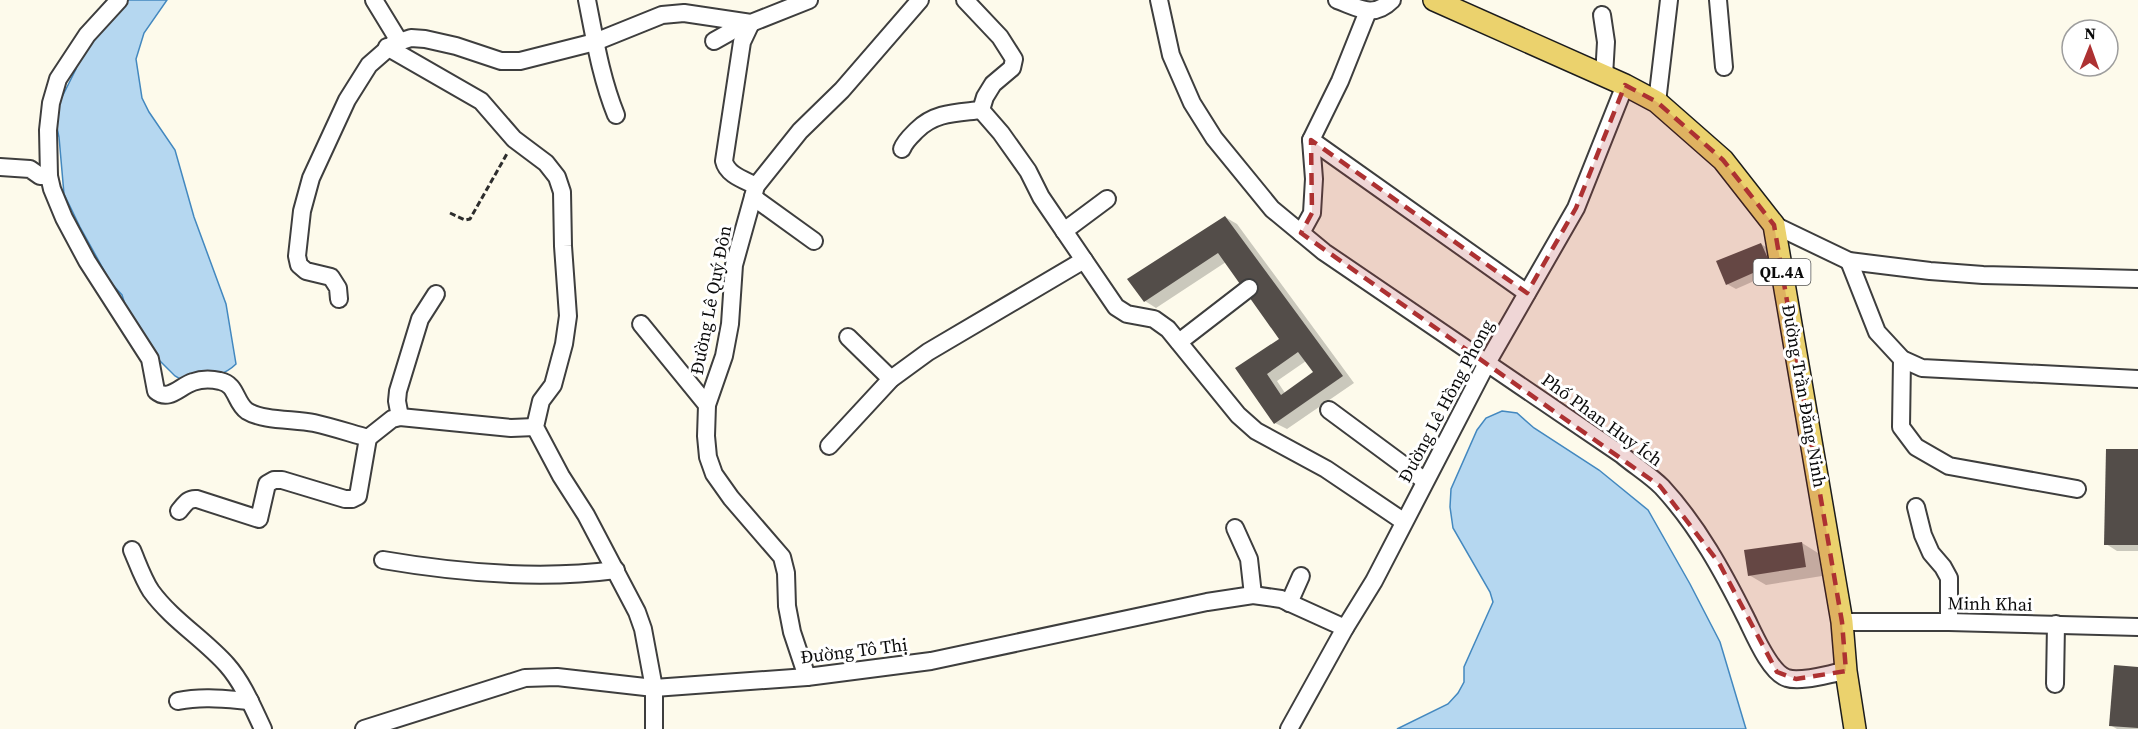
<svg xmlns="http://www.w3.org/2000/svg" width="2138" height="729" viewBox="0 0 2138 729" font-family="'Source Serif 4',serif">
	<rect width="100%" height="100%" fill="#fdfaeb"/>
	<g fill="#b5d7f0" stroke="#4388bf" stroke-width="1.5">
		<path d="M124,0H167L144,33L136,59L142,98L149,112L175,150L194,217L226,304L236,364C223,377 204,379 187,383L175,376L135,336L122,295L111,283L80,227L64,194L59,137L55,118L58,105L76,69L79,58Z"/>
		<polygon points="1502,411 1517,413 1534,428 1599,470 1648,510 1690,584 1720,642 1746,729 1397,729 1448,704 1458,693 1464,682 1464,667 1493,602 1490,592 1453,528 1450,507 1451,489 1477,430 1486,418"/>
	</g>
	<g fill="#0003" fill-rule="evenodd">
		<path d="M1225,217L1237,224L1354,383L1287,429L1275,423L1237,369L1281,339L1226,262L1156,308L1145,301ZM1306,361L1315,373L1285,393L1277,381Z"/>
		<polygon points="1761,244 1769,249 1779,270 1736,289 1727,284"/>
		<polygon points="2138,450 2138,551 2117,551 2106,544"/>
		<polygon points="1802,543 1818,553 1822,576 1766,585 1749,575"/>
		<polygon points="2138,669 2138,729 2117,729 2110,725"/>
	</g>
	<g fill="#534d49" fill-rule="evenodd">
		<path d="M1225,216L1343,376L1274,424L1235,368L1279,339L1218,253L1144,302L1127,279ZM1298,352L1313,372L1281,395L1267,374Z"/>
		<polygon points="1761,243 1771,265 1726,285 1716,261"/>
		<polygon points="2106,449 2138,449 2138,545 2104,545"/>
		<polygon points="1802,542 1806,567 1748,576 1744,550"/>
		<polygon points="2114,665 2138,667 2138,728 2109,726"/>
	</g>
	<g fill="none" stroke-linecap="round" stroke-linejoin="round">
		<g stroke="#3e3e3e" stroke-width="20">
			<g id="minor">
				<path d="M119,0L87,35L58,79L51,103L48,130L49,176L52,189L64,218L87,261L150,359L156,391C169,402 180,386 193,382C201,379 212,379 220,381C237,384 235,403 247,411C263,421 295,419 314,423C332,427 350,433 368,438L392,419L400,417L511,428L535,427"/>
				<polyline points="374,0 399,41"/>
				<path d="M587,0C595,40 601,78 616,115"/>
				<polyline points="965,0 1000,37 1014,59 1012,68 993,84 985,97 981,110 1001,133 1028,171 1041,197 1116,307 1127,314 1154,319 1168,329 1238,415 1256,431 1326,469 1403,521"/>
				<path d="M1159,0L1171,55L1192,103L1214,138L1272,209L1324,252L1622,455C1635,466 1650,475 1662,487C1698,526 1723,572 1746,618C1754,634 1770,673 1787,678C1801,683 1831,673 1846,671"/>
				<path d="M1337,0C1359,8 1373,19 1392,0"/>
				<polyline points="1718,0 1724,67"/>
				<polyline points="1602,15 1606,42 1604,76"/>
				<path d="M751,23L742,42L724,161C727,175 745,180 756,186"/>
				<polyline points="714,41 746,23"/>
				<polyline points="387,47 481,101 514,139 546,163 557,177 562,192 563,246 568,316 564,344 553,385 541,401 535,427 561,476 586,515 637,612 643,629 654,688 654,729"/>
				<polyline points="1657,102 1669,0"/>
				<polyline points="1311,140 1527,293"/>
				<path d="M902,149C905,141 911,136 917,130C935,112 957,113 981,110"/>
				<polyline points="0,167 30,169 40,176 49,176"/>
				<polyline points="753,197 814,241"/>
				<polyline points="1774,225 1849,261 1930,271 1983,275 2138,279"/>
				<polyline points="1064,231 1107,199"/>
				<polyline points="1301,233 1312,213 1314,179 1311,140 1340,81 1368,11"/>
				<polyline points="1849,261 1877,332 1902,359 1922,368 2138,379"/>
				<polyline points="339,299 338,288 331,277 306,271 299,265 297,256 302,211 311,178 347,100 369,65 393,44 411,38 425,39 456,46 501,61 520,61 595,42 662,15 684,13 751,23 809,0"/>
				<polyline points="641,324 707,405"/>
				<polyline points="848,337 891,379"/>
				<polyline points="1179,342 1249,288"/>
				<polyline points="1902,359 1901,427 1916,447 1949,466 2077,489"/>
				<polyline points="1329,410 1425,481"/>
				<polyline points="400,417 397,401 398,391 420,319 436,294"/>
				<polyline points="829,446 891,379 928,352 1084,260"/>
				<polyline points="1916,507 1923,535 1931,553 1943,567 1949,578 1949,622"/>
				<path d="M179,511C185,504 188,498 197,499L259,519L267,484L274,480H282L345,499H352L358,496L368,438"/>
				<polyline points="1235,528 1249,559 1253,595"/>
				<path d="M132,550C138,564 143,579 151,591C172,620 204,639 227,665C243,683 253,708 263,729"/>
				<path d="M383,560C459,573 539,580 616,570"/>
				<polyline points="1289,603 1301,576"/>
				<polyline points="1842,622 1949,622 2138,627"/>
				<polyline points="807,677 792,632 787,606 786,573 782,557 731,498 714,474 708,457 706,436 707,405 724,356 730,324 734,265 756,186 800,131 842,90 920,0"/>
				<polyline points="2055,684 2056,624"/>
				<path d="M178,701C202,696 225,699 250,701"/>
				<polyline points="364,729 525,678 557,677 654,688 807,677 931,661 1207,602 1253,595 1281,599 1345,628"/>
				<polyline points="1289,729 1345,628 1374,581 1487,363 1576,208 1625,85"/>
			</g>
		</g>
		<g stroke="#1c1c1c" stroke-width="24">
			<polyline id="major" points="1434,0 1625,85 1657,102 1723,160 1774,225 1842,622 1846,671 1855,729"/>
		</g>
		<polyline stroke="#2d2d2d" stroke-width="3" stroke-dasharray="6 3" stroke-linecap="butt" points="450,213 465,220 470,219 508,152"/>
		<use href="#minor" stroke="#fff" stroke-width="16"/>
		<use href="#major" stroke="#ebd26d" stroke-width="21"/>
	</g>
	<path fill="#ad3132" fill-opacity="0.2" stroke="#ad3132" stroke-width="4.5" stroke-dasharray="12 8" stroke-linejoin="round" d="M1625,85L1657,102L1723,160L1774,225L1842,622L1846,671L1796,679L1777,672L1719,563L1660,486L1301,233L1312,213L1311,140L1527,293L1576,208Z"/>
	<g text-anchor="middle" stroke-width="6" stroke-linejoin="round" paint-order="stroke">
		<rect fill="#fff" stroke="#545454" stroke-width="1.5" x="1753.5" y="259" width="57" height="26" rx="4.5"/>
		<g font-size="16" font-weight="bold" fill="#0b0b0b">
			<text x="1782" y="278">QL.4A</text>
		</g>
		<g font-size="18" fill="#0b0b0b" stroke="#fff">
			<text transform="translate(711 300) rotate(-79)" y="6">Đường Lê Quý Đôn</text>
			<text transform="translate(1804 396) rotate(80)" y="6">Đường Trần Đăng Ninh</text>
			<text transform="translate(1446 401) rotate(-62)" y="6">Đường Lê Hồng Phong</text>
			<text transform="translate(1602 420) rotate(36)" y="6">Phố Phan Huy Ích</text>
			<text transform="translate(1990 604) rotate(1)" y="6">Minh Khai</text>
			<text transform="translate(854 651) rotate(-7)" y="6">Đường Tô Thị</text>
		</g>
	</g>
	<g transform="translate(2090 48) rotate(1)"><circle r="28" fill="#ffffff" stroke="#9d9d9d" stroke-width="1.5"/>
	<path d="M0-4.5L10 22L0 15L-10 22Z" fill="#ad3132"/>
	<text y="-9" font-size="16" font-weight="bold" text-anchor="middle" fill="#0b0b0b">N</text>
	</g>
</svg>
